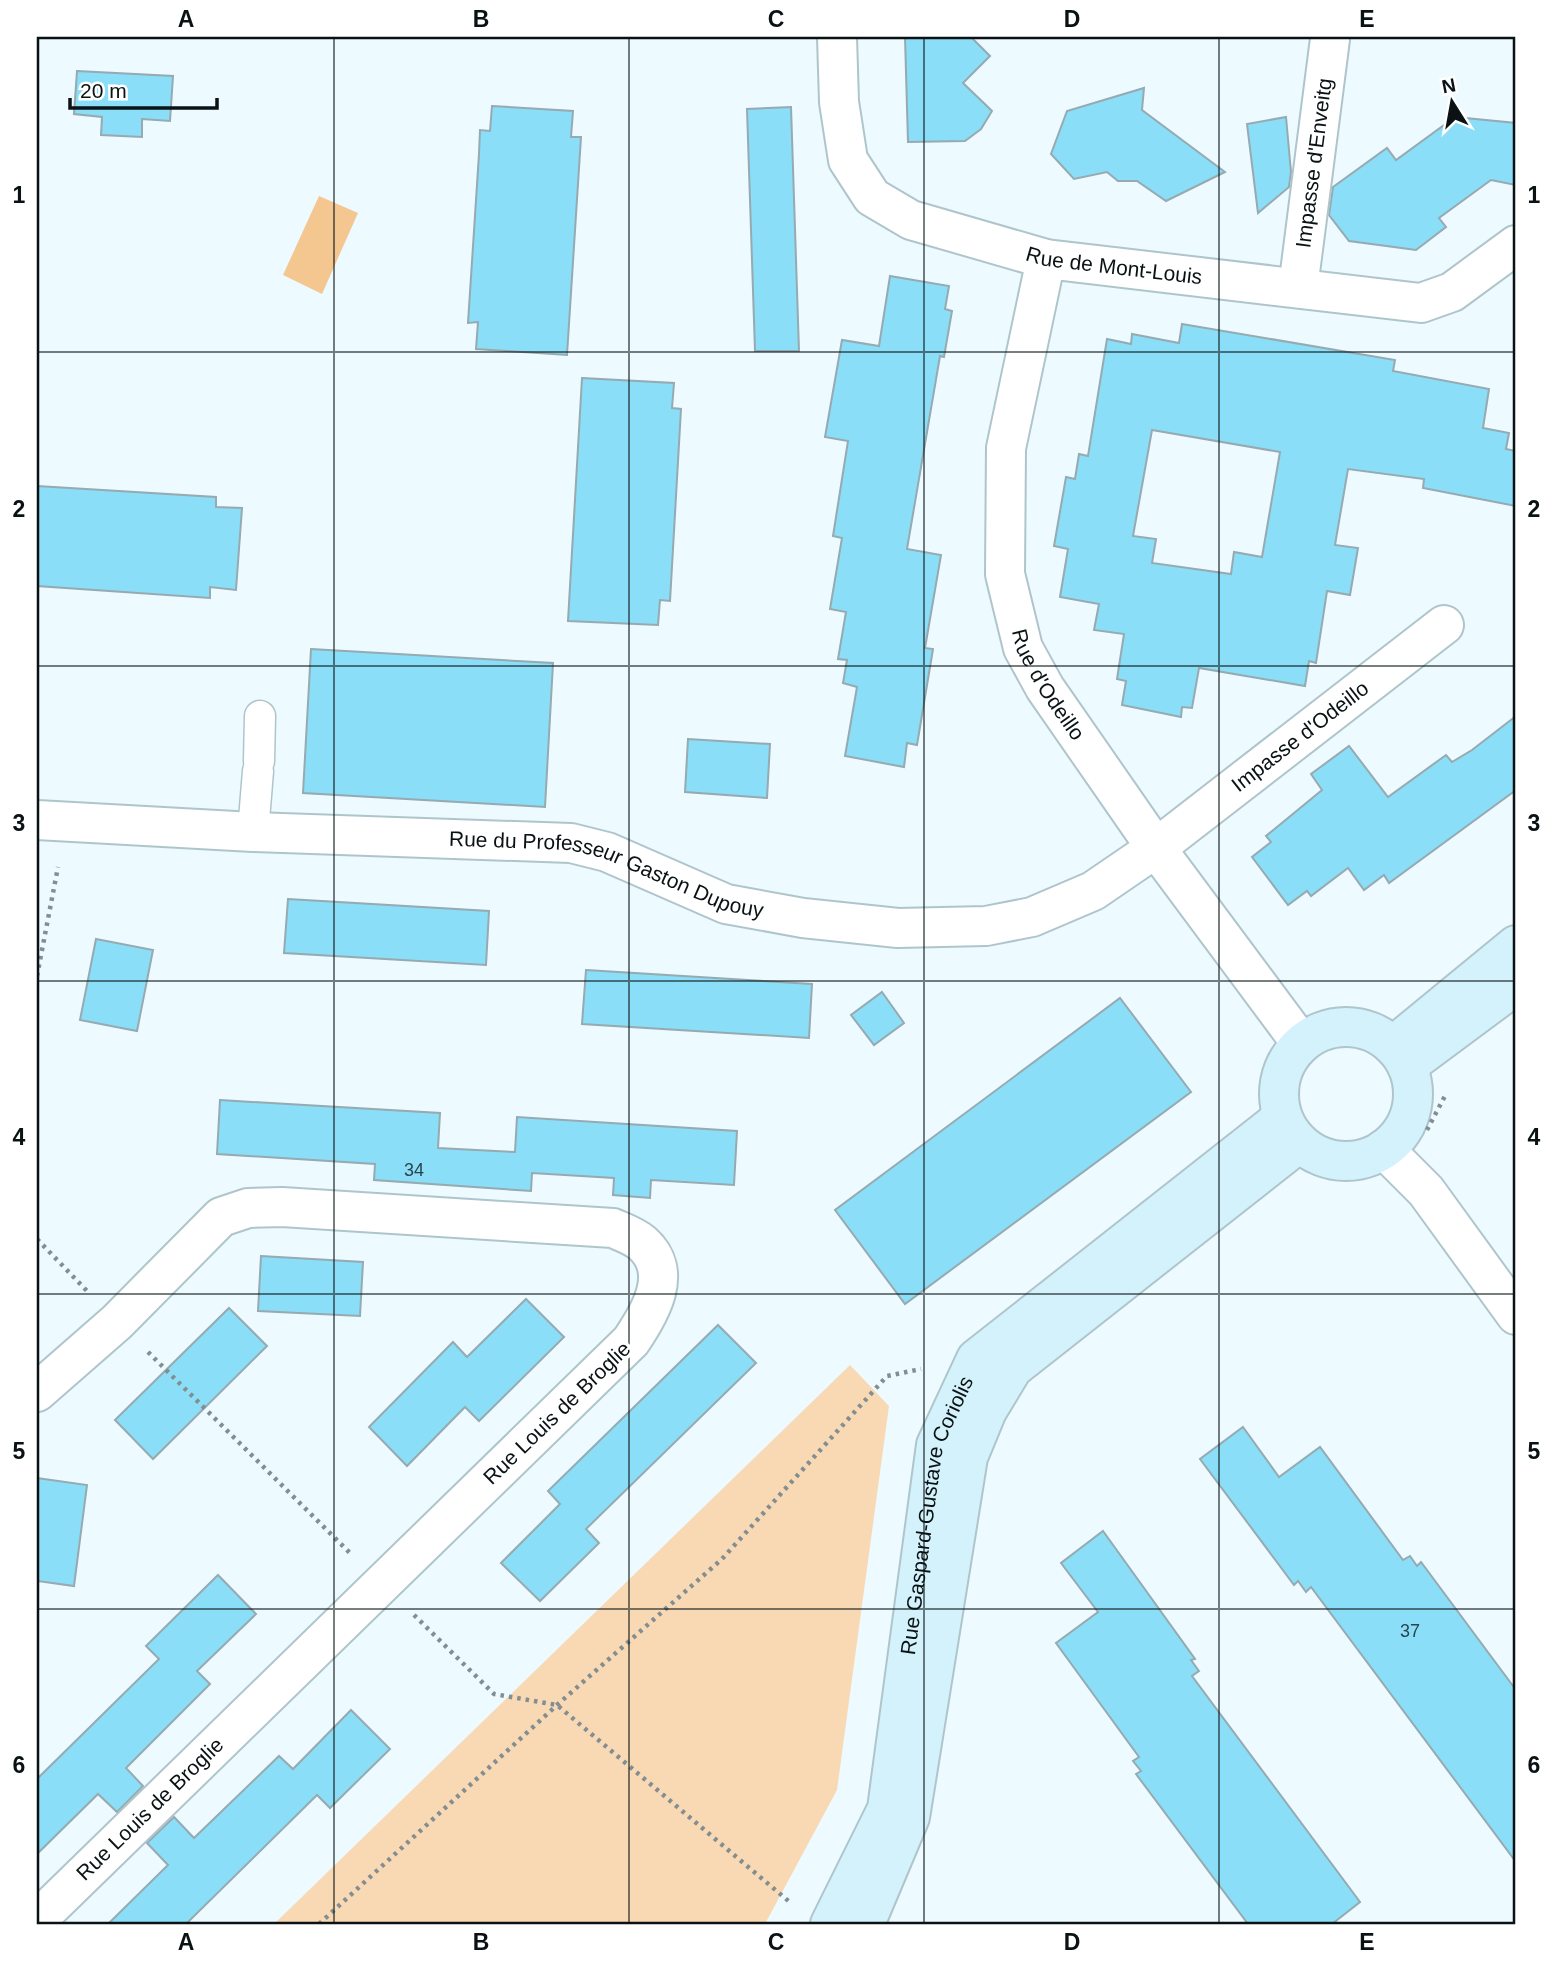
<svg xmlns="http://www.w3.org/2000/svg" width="1553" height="1961" viewBox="0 0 1553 1961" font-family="Helvetica,sans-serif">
	<rect width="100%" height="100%" fill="#edfaff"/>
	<polygon fill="#f9d9b4" points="850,1365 889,1406 837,1790 765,1924 274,1924"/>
	<polygon fill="#f4c690" points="319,196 358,213 322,294 283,275"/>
	<g fill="#8bdef7" stroke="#95aab1" stroke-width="2" fill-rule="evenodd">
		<polygon points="905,37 971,37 990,56 963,83 992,111 981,129 965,141 908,142"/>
		<polygon points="77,71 173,76 170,121 142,119 142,137 101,135 102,117 74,114"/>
		<polygon points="1144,88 1142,110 1225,172 1166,201 1137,181 1118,181 1107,172 1074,179 1051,154 1067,111"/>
		<polygon points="492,106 573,111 571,137 581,137 567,355 476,349 478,322 468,323 479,154 480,130 490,131"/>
		<polygon points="791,107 799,351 755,351 747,109"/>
		<polygon points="1286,117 1291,172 1289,187 1258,213 1247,124"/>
		<polygon points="1455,117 1516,123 1516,185 1491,180 1439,218 1446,227 1416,250 1349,241 1329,215 1333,187 1387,148 1396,160"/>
		<polygon points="890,276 949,286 945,309 952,311 944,357 940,356 907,549 941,555 925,648 933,649 917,745 907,743 904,767 845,756 857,687 843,683 847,660 838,659 846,612 830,609 842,538 833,536 848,441 825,437 842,340 879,346"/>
		<path d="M1182,324L1395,360L1393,371L1489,389L1483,428L1509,433L1506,449L1516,451V506L1423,488L1424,479L1348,469L1335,545L1358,548L1350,595L1327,591L1316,663L1309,661L1305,686L1199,668L1192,708L1182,707L1181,717L1122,705L1126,681L1117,679L1124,634L1094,630L1099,604L1060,597L1068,549L1054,546L1066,477L1075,479L1079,454L1088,456L1107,339L1131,344L1132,334L1179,343ZM1152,430L1280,452L1262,557L1234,552L1231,574L1152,563L1156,539L1133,536Z"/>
		<polygon points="582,378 674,383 672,408 681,409 670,601 660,600 658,625 568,621"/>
		<polygon points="37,486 216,497 216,507 242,508 236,590 210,587 210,598 37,586"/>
		<polygon points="311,649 553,663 545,807 303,793"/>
		<polygon points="1516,716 1516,790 1389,883 1384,875 1364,890 1348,868 1311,896 1307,891 1288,905 1252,857 1271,842 1266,836 1322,790 1311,774 1349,746 1388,797 1446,755 1452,762 1472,750"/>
		<polygon points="688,739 770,744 767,798 685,792"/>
		<polygon points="288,899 489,911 486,965 284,953"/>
		<polygon points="96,939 153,950 137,1031 80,1020"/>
		<polygon points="586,970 812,984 809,1038 582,1024"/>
		<polygon points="882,992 904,1023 874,1045 851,1015"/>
		<polygon points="1120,998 1191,1092 905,1304 835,1210"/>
		<polygon points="220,1100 440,1113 438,1148 515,1152 517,1117 737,1131 734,1185 651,1180 650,1198 613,1195 614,1178 532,1173 531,1191 374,1180 375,1164 217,1154"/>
		<polygon points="261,1256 363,1262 360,1316 258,1311"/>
		<polygon points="526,1299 564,1337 479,1421 465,1407 407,1466 369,1427 453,1342 467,1357"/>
		<polygon points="229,1308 267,1346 153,1459 115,1420"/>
		<polygon points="718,1325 756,1363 586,1529 599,1543 540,1601 501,1563 560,1504 548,1491"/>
		<polygon points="1243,1427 1279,1477 1320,1447 1403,1560 1410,1556 1417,1566 1421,1562 1516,1690 1516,1862 1311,1587 1306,1592 1298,1581 1294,1585 1200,1459"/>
		<polygon points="37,1478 87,1485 74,1586 37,1581"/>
		<polygon points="1103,1531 1195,1659 1191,1660 1199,1671 1192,1676 1360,1902 1332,1924 1248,1924 1136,1774 1141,1771 1133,1761 1139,1757 1056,1643 1098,1612 1061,1563"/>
		<polygon points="218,1575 256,1614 197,1671 210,1684 126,1768 143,1786 117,1812 98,1794 37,1854 37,1779 159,1659 146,1646"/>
		<polygon points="351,1710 390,1749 330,1808 317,1795 186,1924 108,1924 168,1865 147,1843 174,1817 194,1838 279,1756 293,1769"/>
	</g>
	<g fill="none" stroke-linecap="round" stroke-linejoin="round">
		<g stroke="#afc5cc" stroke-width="33">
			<g id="lane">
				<polyline points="259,761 260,716"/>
				<polyline points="253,832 258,771"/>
			</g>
		</g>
		<g stroke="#afc5cc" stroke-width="42">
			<g id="street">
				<path id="s1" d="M837,37L839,102L848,160L872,197L911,220L1046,259L1421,303L1452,292L1516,245"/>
				<path id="s2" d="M1046,259L1006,448L1005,574L1023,648L1045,688L1156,848L1301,1043"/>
				<path id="s3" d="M1298,288L1330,39"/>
				<path id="s4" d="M37,820L253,832L571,843L607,852L726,904L803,918L898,928L986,926L1032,917L1093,891L1156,848L1444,625"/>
				<polyline points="1384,1149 1426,1191 1516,1315"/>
				<path d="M37,1392L117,1322L221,1217L248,1208L282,1207L613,1228C622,1232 634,1236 642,1243C675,1272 650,1313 631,1341L37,1920"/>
			</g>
		</g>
		<g stroke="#afc5cc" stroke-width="42">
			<g id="secondary">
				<circle cx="1346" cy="1094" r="67"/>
				<polyline points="1393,1046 1516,945"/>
				<polyline points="1407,1066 1516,985"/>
				<path id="s5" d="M830,1924L887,1809L936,1445L976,1359L1282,1118"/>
				<polyline points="865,1924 910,1817 968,1457 987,1411 1013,1368 1299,1143"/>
			</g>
		</g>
		<g stroke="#838e92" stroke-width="4.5" stroke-dasharray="3.5 5" stroke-linecap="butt">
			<polyline points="37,976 58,867"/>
			<polyline points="1427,1130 1446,1094"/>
			<polyline points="37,1239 87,1291"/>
			<polyline points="148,1352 350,1553"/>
			<polyline points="414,1615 494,1694 557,1705 792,1904"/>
			<polyline points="319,1924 557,1705 722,1559 887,1376 921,1369"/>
		</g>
		<use href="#lane" stroke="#fff" stroke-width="30"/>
		<use href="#street" stroke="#fff" stroke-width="38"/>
		<use href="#secondary" stroke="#d4f2fb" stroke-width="38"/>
	</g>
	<path fill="none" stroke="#0a1214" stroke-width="2" stroke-opacity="0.55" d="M334,37V1924M629,37V1924M924,37V1924M1219,37V1924M37,352H1516M37,666H1516M37,981H1516M37,1294H1516M37,1609H1516"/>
	<g text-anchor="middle" stroke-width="7" stroke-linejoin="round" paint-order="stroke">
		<g font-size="18" fill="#2a454d">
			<text x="414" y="1176">34</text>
			<text x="1410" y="1637">37</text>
		</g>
		<g font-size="21" fill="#0a1214" stroke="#fff">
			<text dy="7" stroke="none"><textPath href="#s3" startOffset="126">Impasse d'Enveitg</textPath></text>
			<text dy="7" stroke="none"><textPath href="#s1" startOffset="422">Rue de Mont-Louis</textPath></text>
			<text dy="7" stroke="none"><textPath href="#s2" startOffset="439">Rue d'Odeillo</textPath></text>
			<text dy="7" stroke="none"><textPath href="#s4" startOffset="1335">Impasse d'Odeillo</textPath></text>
			<text dy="7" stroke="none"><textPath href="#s4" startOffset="576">Rue du Professeur Gaston Dupouy</textPath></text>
			<text transform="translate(557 1413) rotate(-44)" y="7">Rue Louis de Broglie</text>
			<text dy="7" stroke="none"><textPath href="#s5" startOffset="427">Rue Gaspard-Gustave Coriolis</textPath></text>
			<text transform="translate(150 1809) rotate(-44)" y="7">Rue Louis de Broglie</text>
		</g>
	</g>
	<rect width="1553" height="1961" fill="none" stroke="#ffffff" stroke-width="77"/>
	<g transform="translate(1452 102) rotate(349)" stroke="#ffffff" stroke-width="5" paint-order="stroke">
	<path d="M0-5L12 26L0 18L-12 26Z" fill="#0a1214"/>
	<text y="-10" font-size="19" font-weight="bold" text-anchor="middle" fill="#0a1214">N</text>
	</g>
	<path d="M70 98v10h147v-10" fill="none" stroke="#0a1214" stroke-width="3.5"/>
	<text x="80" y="98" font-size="21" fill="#0a1214" stroke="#ffffff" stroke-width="5" paint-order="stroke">20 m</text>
	<rect x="38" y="38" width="1476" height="1885" fill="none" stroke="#0a1214" stroke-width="2.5"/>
	<g font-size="23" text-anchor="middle" font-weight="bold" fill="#0a1214">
		<text x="186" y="27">A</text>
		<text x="481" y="27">B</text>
		<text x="776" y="27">C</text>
		<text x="1072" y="27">D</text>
		<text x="1367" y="27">E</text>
		<text x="19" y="203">1</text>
		<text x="1534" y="203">1</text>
		<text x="19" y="517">2</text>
		<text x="1534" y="517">2</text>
		<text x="19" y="831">3</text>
		<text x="1534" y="831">3</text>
		<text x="19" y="1145">4</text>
		<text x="1534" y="1145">4</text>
		<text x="19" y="1459">5</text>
		<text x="1534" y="1459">5</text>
		<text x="19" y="1773">6</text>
		<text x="1534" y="1773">6</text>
		<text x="186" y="1950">A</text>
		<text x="481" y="1950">B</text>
		<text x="776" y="1950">C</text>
		<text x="1072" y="1950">D</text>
		<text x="1367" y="1950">E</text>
	</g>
</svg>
